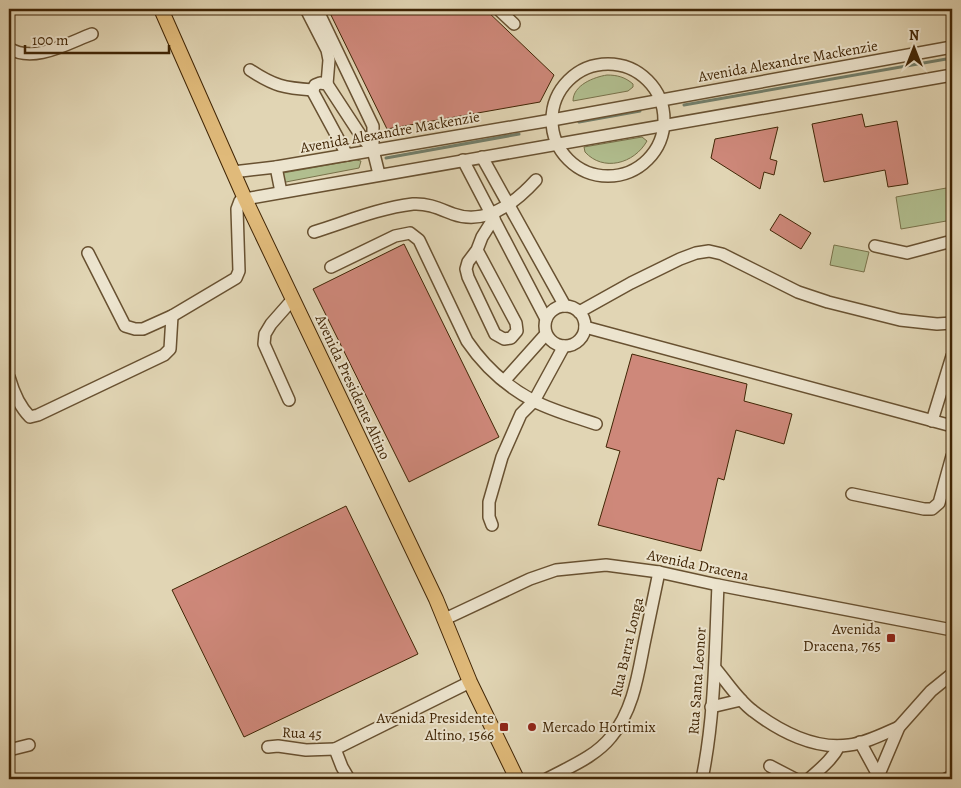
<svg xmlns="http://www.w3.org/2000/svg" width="961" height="788" viewBox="0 0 961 788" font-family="Alegreya,serif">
	<rect width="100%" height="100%" fill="#e1d5b4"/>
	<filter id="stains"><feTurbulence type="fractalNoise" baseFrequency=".004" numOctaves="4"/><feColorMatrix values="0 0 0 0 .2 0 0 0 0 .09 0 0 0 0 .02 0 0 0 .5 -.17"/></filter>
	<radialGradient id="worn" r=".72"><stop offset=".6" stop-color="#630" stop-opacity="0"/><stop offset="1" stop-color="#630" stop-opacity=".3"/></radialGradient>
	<g fill="#b1be8f" stroke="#78724a">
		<path d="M607,75C617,75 625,77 633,84V87L628,91L573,101C573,85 594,77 607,75Z"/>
		<path d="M642,137L647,141C634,164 603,172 585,152L584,147Z"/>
		<polygon points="356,160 361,161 359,168 291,181 286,182 280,177 283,173"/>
		<polygon points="952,187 952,220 901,229 896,197"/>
		<polygon points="834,245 869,252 864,272 830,265"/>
	</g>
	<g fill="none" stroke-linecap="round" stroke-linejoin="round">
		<g stroke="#727e6a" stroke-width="3">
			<polyline points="684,105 952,58"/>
			<polyline points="579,122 640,111"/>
			<polyline points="386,158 519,134"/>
		</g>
	</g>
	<g fill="#ce887a" stroke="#402505">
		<polygon points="328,9 485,9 554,75 540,102 387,129"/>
		<polygon points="862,114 865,127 897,121 908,184 888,187 885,170 824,182 812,124"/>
		<polygon points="778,127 770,159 777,161 774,175 764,172 760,189 711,158 715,139"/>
		<polygon points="780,214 811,233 801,249 770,230"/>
		<polygon points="404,244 499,437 409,482 313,289"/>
		<polygon points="632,354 747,384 744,401 792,414 784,444 736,430 724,480 718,478 701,551 598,525 620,451 606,447"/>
		<polygon points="346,506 418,654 244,737 172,590"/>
	</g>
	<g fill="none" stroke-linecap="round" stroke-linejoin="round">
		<g stroke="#685131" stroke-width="14">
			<g id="minor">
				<polyline points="306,9 327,50 329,60 327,84"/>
				<polyline points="317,9 373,126 373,150 379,174"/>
				<polyline points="498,9 514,24"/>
				<path d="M9,48C33,64 68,43 92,34"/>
				<circle cx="608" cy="120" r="56"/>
				<path d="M250,70C274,86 284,88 313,90"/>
				<polyline points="347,155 313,92 313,90 315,85 320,83 327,84 361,136 373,150"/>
				<polyline points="482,157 565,306"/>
				<polyline points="463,160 546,319"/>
				<polyline points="276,167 281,192"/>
				<polyline points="233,172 276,167 552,120 952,47"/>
				<path d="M314,232C346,222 379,208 413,204C428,203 440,209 453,214C486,226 516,202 536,180"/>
				<polyline points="875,246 907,253 952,241"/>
				<polyline points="477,250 516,323 517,331 511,338 504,339 495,334 468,277 466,269 468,262 477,250 482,237 494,218"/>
				<polyline points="88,253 125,326 135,329 143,329 172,316 236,278 239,271 237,209 240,201 245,199 952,75"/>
				<path d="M331,267L395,236L410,233L419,240L467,341C484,366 507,387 534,401C553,411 576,417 596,424"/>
				<circle cx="565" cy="326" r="20"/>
				<polyline points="579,312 631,283 680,259 696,253 709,251 722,254 798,292 828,302 900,320 937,324 952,323"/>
				<polyline points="585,327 952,426"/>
				<path d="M9,377C13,391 19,406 30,417L38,415L164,355L170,349L172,316"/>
				<polyline points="504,381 546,334"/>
				<polyline points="289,400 264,344 265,334 271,324 293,299"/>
				<polyline points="932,421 952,356"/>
				<polyline points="852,494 924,509 932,509 939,503 952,456"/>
				<polyline points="492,525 489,517 489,502 502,457 521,414 534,401 564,346"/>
				<polyline points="445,619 530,579 556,570 606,565 659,572 718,585 952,630"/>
				<path d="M715,668C727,682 738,700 753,711C779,731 815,750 849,745C866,743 883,734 899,727"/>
				<polyline points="711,707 741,700"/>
				<polyline points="860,742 878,775"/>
				<polyline points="268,747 278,746 306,750 335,749"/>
				<polyline points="9,750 29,745"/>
				<polyline points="770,766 795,779"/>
				<polyline points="349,779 342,767 335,749 470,682"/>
				<path d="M547,779C569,767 595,757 611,737C633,711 638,675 644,644C649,620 654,596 659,572"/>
				<path d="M702,779C715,716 715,650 718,585"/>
				<path d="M809,779C820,769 832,760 839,746"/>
				<polyline points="877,779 899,727 931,691 952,674"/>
				<polyline points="946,779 952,776"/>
			</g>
		</g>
		<g stroke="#402505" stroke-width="16">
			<polyline id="major" points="161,9 245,199 436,599 470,682 517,779"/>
		</g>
		<use href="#minor" stroke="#ece4ce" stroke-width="11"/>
		<use href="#major" stroke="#e0ba7a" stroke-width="14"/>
	</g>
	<g fill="#8f2418" stroke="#ece4ce" stroke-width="2">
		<rect x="886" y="633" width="10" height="10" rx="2.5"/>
		<rect x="499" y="722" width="10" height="10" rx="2.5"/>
		<circle cx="532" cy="727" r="5"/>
	</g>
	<g text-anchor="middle" stroke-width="4" stroke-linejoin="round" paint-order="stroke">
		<g font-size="15" fill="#402505" stroke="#ece4ce">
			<text transform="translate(788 61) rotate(-10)" y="5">Avenida Alexandre Mackenzie</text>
			<text transform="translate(390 132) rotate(-10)" y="5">Avenida Alexandre Mackenzie</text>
			<text transform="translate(353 387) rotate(65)" y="5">Avenida Presidente Altino</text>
			<text transform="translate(698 565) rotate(12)" y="5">Avenida Dracena</text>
			<text transform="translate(627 647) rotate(-77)" y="5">Rua Barra Longa</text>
			<text transform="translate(697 681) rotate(-86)" y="5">Rua Santa Leonor</text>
			<text transform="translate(302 733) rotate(3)" y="5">Rua 45</text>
		</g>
		<g font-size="15" fill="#402505" stroke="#ece4ce" text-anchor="end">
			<text x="881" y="634">Avenida<tspan x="881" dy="17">Dracena, 765</tspan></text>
			<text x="494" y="723">Avenida Presidente<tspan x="494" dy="17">Altino, 1566</tspan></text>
			<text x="542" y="732" text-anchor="start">Mercado Hortimix</text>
		</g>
	</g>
	<rect width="961" height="788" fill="none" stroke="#e1d5b4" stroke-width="30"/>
	<rect x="10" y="10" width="941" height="768" fill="none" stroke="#402505" stroke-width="2.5"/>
	<rect x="15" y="15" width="931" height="758" fill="none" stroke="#402505"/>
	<g transform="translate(914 48)" stroke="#ece4ce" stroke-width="4" paint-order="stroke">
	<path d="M0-4L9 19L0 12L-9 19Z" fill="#402505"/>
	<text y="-8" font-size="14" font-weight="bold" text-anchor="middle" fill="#402505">N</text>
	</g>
	<path d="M25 45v8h144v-8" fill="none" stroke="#402505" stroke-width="2.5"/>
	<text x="32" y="45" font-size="15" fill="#402505" stroke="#ece4ce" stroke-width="4" paint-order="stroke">100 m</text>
	<rect width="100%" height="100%" filter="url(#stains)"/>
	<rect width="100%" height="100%" fill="url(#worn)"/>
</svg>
